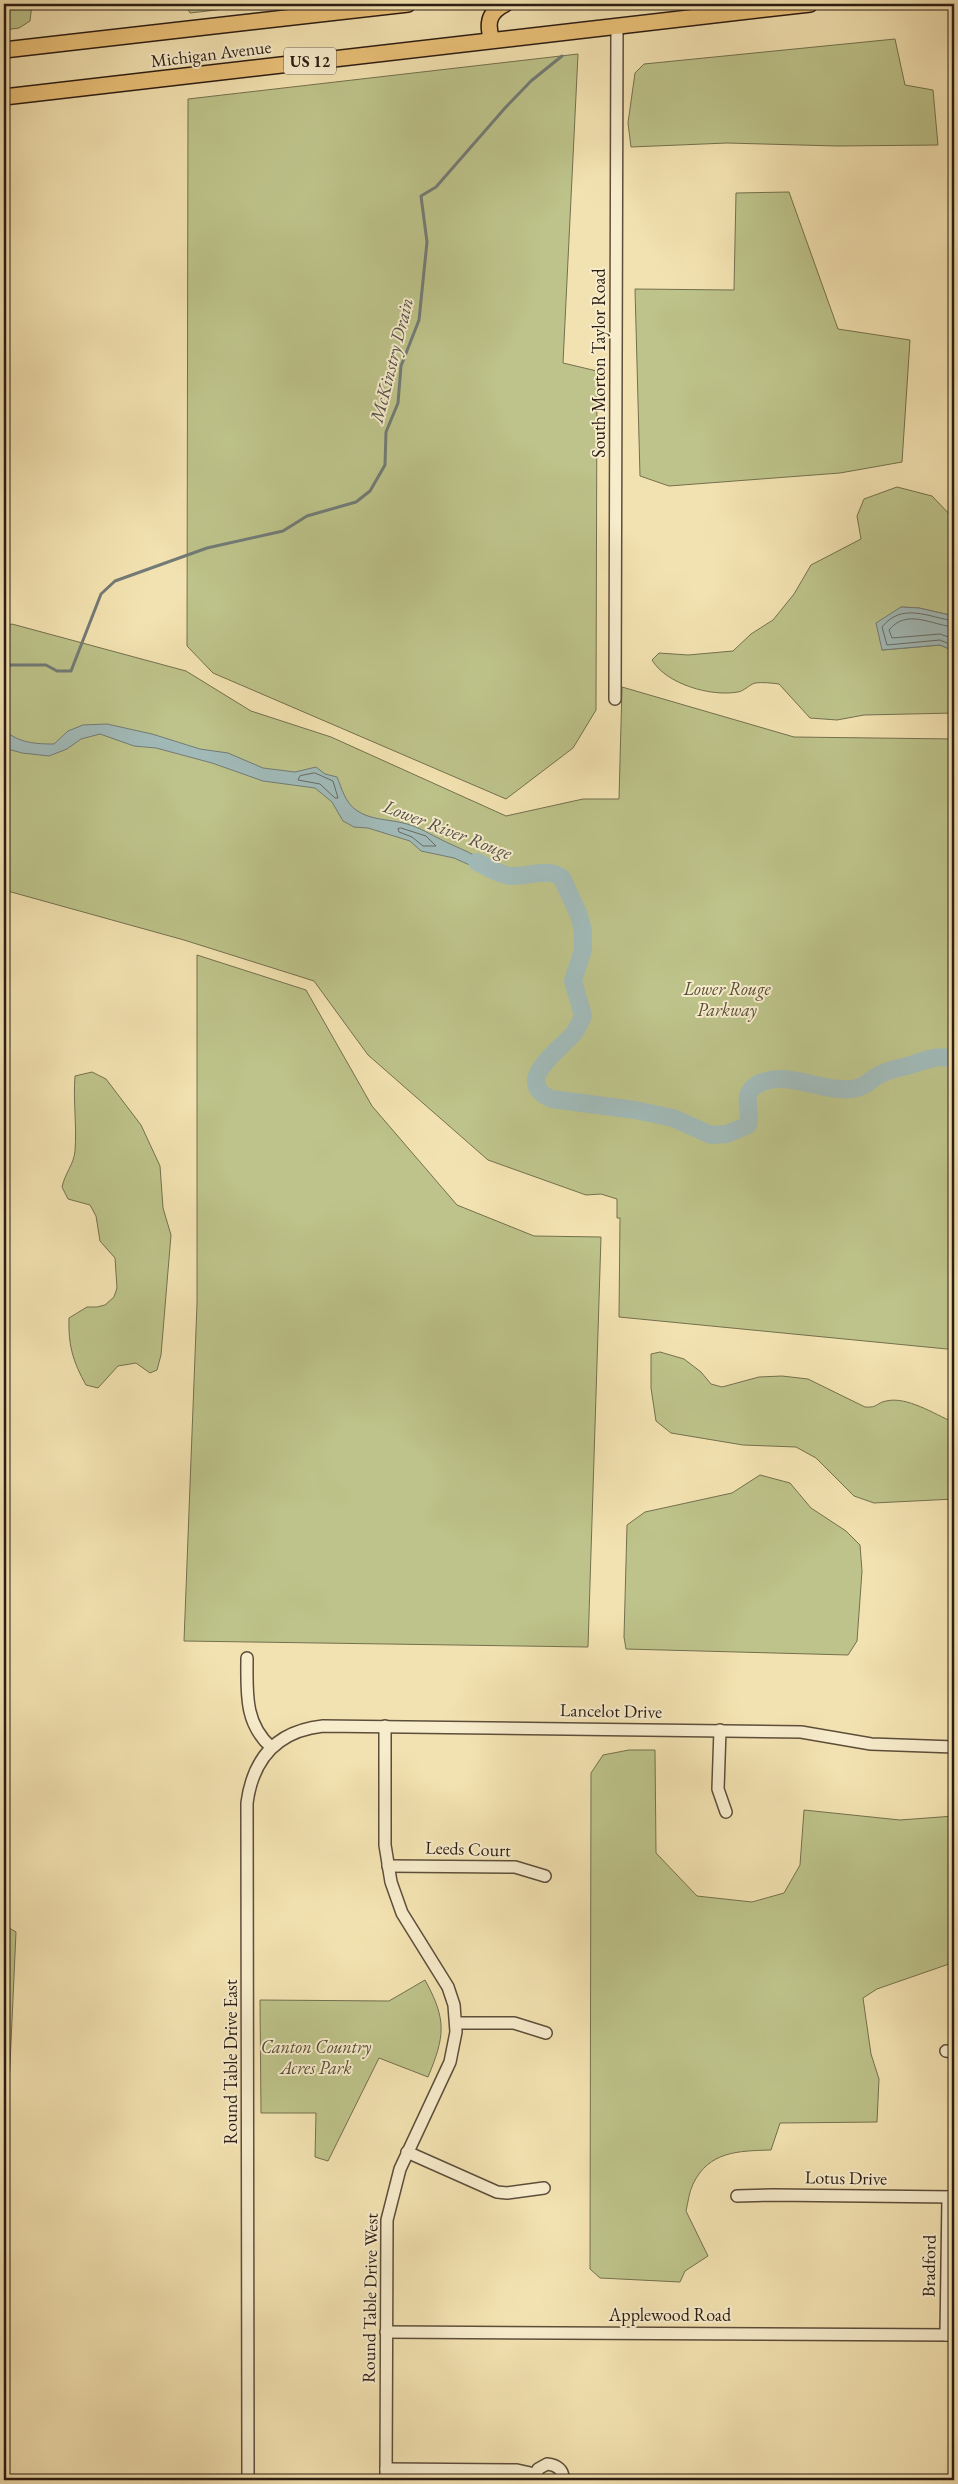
<svg xmlns="http://www.w3.org/2000/svg" width="958" height="2484" viewBox="0 0 958 2484" font-family="'EB Garamond',serif">
	<rect width="100%" height="100%" fill="#f3e2b1"/>
	<filter id="stains"><feTurbulence type="fractalNoise" baseFrequency=".004" numOctaves="4"/><feColorMatrix values="0 0 0 0 .2 0 0 0 0 .09 0 0 0 0 .02 0 0 0 .5 -.17"/></filter>
	<radialGradient id="worn" r=".72"><stop offset=".6" stop-color="#630" stop-opacity="0"/><stop offset="1" stop-color="#630" stop-opacity=".3"/></radialGradient>
	<g fill="#bdc38a" stroke="#74704e">
		<polygon points="4,4 32,4 30,21 19,28 4,30"/>
		<polygon points="185,4 268,4 190,13"/>
		<polygon points="895,39 905,85 933,90 938,145 837,146 727,143 631,147 628,123 635,73 644,64"/>
		<polygon points="578,54 563,363 597,371 596,710 573,748 506,799 213,673 187,646 188,99"/>
		<polygon points="950,119 954,119 954,182"/>
		<polygon points="789,192 838,329 910,340 902,462 840,473 669,486 640,476 635,289 734,290 736,193"/>
		<path d="M897,487L932,496L954,519V616L919,608L901,607L882,650L940,645L954,651V713L864,715L837,720L810,718L779,684C772,683 762,682 755,683C749,685 744,691 738,692C711,697 666,684 652,660L659,653L688,655L733,651L751,634L773,620L794,594L811,565L861,539L857,516L864,499Z"/>
		<polygon points="12,624 186,671 251,711 331,737 506,816 583,799 619,799 622,687 794,737 954,739 954,1346 947,1349 619,1317 620,1218 617,1218 617,1199 601,1194 586,1195 488,1160 368,1055 314,981 184,940 4,890 4,628"/>
		<polygon points="197,955 306,990 372,1106 457,1205 534,1236 601,1237 588,1647 184,1641 197,1304"/>
		<path d="M92,1072L106,1079L141,1125L160,1166L163,1208L171,1235L161,1355L157,1370L150,1373L136,1363L118,1366L98,1388L86,1385C73,1362 68,1345 69,1318L87,1307H97L105,1305L114,1297L117,1288L115,1258L100,1241L96,1216L90,1205L68,1199L62,1187C65,1173 74,1164 75,1151C77,1126 73,1101 75,1076Z"/>
		<path d="M660,1352L684,1359L701,1372L711,1384L722,1387L759,1377L782,1376L808,1379L865,1407C878,1408 876,1403 886,1401C907,1396 934,1414 953,1422L954,1499L874,1503L854,1496L816,1458L796,1447L743,1445L671,1433L656,1421L651,1388V1354Z"/>
		<polygon points="760,1475 790,1483 811,1508 846,1531 860,1545 862,1571 857,1641 848,1655 626,1649 624,1637 627,1525 645,1512 732,1493"/>
		<path d="M629,1750H655L656,1853L697,1896L752,1902L784,1893L800,1865L804,1810L900,1820L954,1816V1964H949L877,1989L863,1998L871,2054L879,2079L877,2122L780,2123L771,2150C738,2151 709,2151 693,2184C689,2192 688,2203 686,2211L708,2256L685,2271L680,2282L600,2278L590,2269L591,1773L603,1755Z"/>
		<polygon points="4,1925 16,1932 8,2109 4,2110"/>
		<path d="M425,1980C447,2020 445,2036 428,2077L379,2058L328,2161L315,2157L316,2113H261L260,2000L389,2001Z"/>
	</g>
	<g fill="#a1bab8" stroke="#727b76">
		<polygon points="901,607 919,608 954,616 954,651 940,645 882,650 876,623"/>
		<path d="M107,724L152,734L200,749L228,753L263,768L295,772L316,767L325,774L337,777C342,789 345,802 356,810C370,820 387,819 403,823C417,826 426,832 438,838C461,850 477,853 497,872L483,871L454,858L421,851L410,841L368,828L354,827L343,821L332,802L315,788L263,781L212,763L156,748L134,746L100,734L81,739L67,749L49,756L22,753L4,748V730C19,743 35,744 54,744L68,731L83,725Z"/>
	</g>
	<g fill="none" stroke-linecap="round" stroke-linejoin="round">
		<g stroke="#666b65" stroke-width="1">
			<path d="M954,621C928,617 902,602 882,627L887,645L940,640L954,646"/>
			<path d="M954,627C931,625 907,608 889,630L892,638L940,634L954,639"/>
			<polygon points="315,773 333,781 338,798 335,798 320,784 298,780 300,776"/>
			<polygon points="401,828 426,836 436,846 423,846 412,837 399,832 398,829"/>
		</g>
		<polyline stroke="#727b76" stroke-width="3" points="4,665 46,665 57,671 71,671 101,594 115,581 207,548 283,531 307,516 356,502 370,491 385,465 386,432 398,403 401,366 419,320 427,242 421,196 436,187 505,108 531,81 562,56"/>
		<path stroke="#a1bab8" stroke-width="18" d="M477,862C488,867 499,875 511,876C528,877 547,867 562,878L579,915L583,931V950L573,981L583,1015C581,1021 578,1028 574,1033C560,1050 511,1082 552,1099L635,1110L673,1118L711,1135L727,1134L748,1125C752,1113 741,1096 755,1086C783,1067 821,1093 852,1089C865,1088 870,1079 881,1074C889,1070 898,1068 907,1066C925,1061 935,1054 954,1059"/>
		<g stroke="#5d4e3a" stroke-width="14">
			<g id="minor">
				<polyline points="615,699 617,26"/>
				<path d="M247,1658C247,1692 244,1723 271,1747"/>
				<polyline points="385,1726 385,1845 391,1882 402,1913 448,1987 454,2005 456,2032 450,2062 400,2169 387,2220 386,2480"/>
				<polyline points="720,1730 718,1789 726,1812"/>
				<polyline points="388,1866 515,1867 545,1876"/>
				<polyline points="456,2023 514,2023 546,2033"/>
				<polyline points="946,2051 954,2052"/>
				<polyline points="407,2152 497,2192 507,2193 544,2188"/>
				<polyline points="737,2196 773,2195 954,2197"/>
				<polyline points="386,2332 954,2335"/>
				<polyline points="946,2335 948,2197"/>
				<polyline points="386,2469 517,2470 535,2474"/>
				<path d="M248,2480L247,1803C253,1758 277,1731 323,1726L801,1732L871,1744L954,1747"/>
				<path d="M535,2480L538,2469L547,2464C557,2465 564,2470 563,2480"/>
			</g>
		</g>
		<g stroke="#2b1c12" stroke-width="18">
			<g id="major">
				<path d="M492,40C486,23 489,12 505,4"/>
				<polyline points="4,50 408,4"/>
				<polyline points="4,97 810,4"/>
			</g>
		</g>
		<use href="#minor" stroke="#f7eccc" stroke-width="11"/>
		<use href="#major" stroke="#eac178" stroke-width="15"/>
	</g>
	<g text-anchor="middle" stroke-width="4" stroke-linejoin="round" paint-order="stroke">
		<rect fill="#f7eccc" stroke="#685a4a" stroke-width="1" x="284" y="47.5" width="52" height="27" rx="4"/>
		<g font-size="16" font-weight="bold" fill="#2b1c12">
			<text x="310" y="67">US 12</text>
		</g>
		<g font-size="18" fill="#2b1c12" stroke="#f7eccc">
			<text transform="translate(211 54) rotate(-7)" y="6">Michigan Avenue</text>
			<text transform="translate(599 363) rotate(-90)" y="6">South Morton Taylor Road</text>
			<text transform="translate(611 1711) rotate(1)" y="6">Lancelot Drive</text>
			<text transform="translate(468 1849) rotate(2)" y="6">Leeds Court</text>
			<text transform="translate(231 2062) rotate(-90)" y="6">Round Table Drive East</text>
			<text transform="translate(846 2178) rotate(1)" y="6">Lotus Drive</text>
			<text transform="translate(929 2266) rotate(-89)" y="6">Bradford</text>
			<text transform="translate(370 2298) rotate(-89)" y="6">Round Table Drive West</text>
			<text x="670" y="2321">Applewood Road</text>
		</g>
		<g font-size="18" font-style="italic" fill="#574e36" stroke="#f7eccc">
			<text x="727" y="995">Lower Rouge<tspan x="727" dy="21">Parkway</tspan></text>
			<text x="316" y="2053">Canton Country<tspan x="316" dy="21">Acres Park</tspan></text>
		</g>
		<g font-size="19" font-style="italic" fill="#54534c" stroke="#f7eccc">
			<text transform="translate(391 360) rotate(-76)" y="7">McKinstry Drain</text>
			<text transform="translate(448 829) rotate(21)" y="7">Lower River Rouge</text>
		</g>
	</g>
	<rect width="958" height="2484" fill="none" stroke="#f3e2b1" stroke-width="20"/>
	<rect x="5" y="5" width="948" height="2474" fill="none" stroke="#2b1c12" stroke-width="2.5"/>
	<rect x="10" y="10" width="938" height="2464" fill="none" stroke="#2b1c12"/>
	<rect width="100%" height="100%" filter="url(#stains)"/>
	<rect width="100%" height="100%" fill="url(#worn)"/>
</svg>
